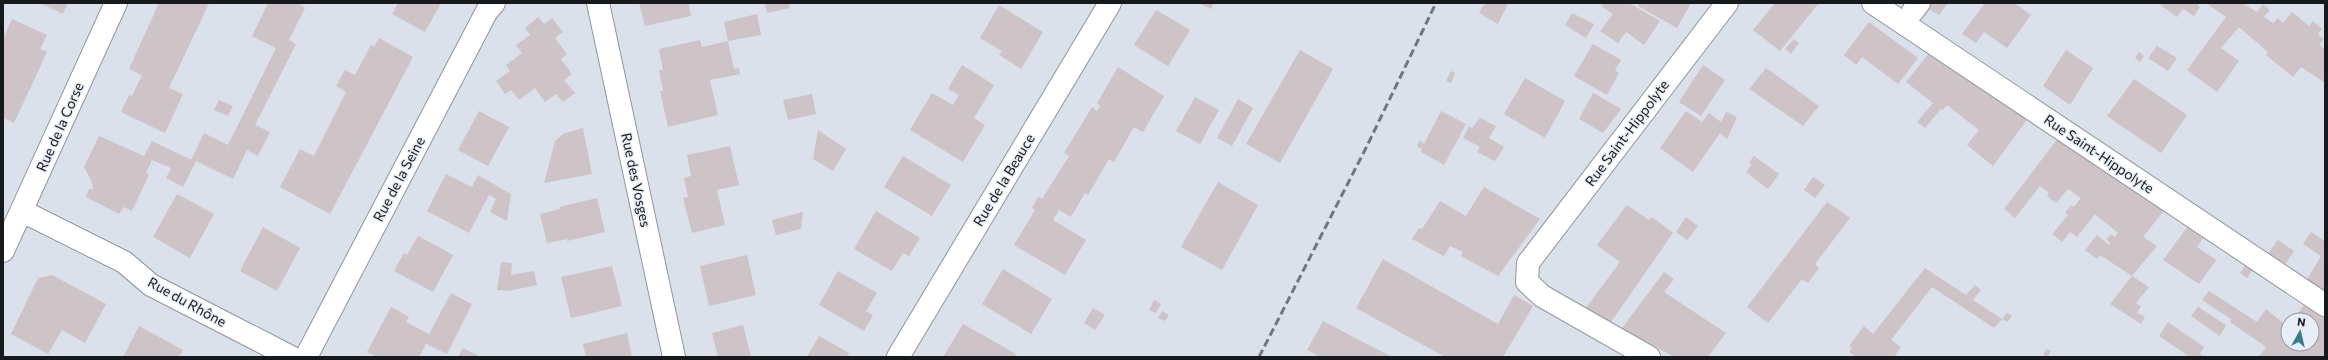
<svg xmlns="http://www.w3.org/2000/svg" width="2328" height="360" viewBox="0 0 2328 360" font-family="Commissioner,sans-serif">
	<rect width="100%" height="100%" fill="#dae1ea"/>
	<g fill="#cec3c6">
		<polygon points="40,3 68,3 63,14"/>
		<polygon points="159,3 209,3 169,88 183,94 165,133 121,112 129,95 132,96 142,75 129,69"/>
		<polygon points="268,3 298,3 305,8 289,40 296,44 255,125 270,132 258,156 247,150 233,179 196,161 183,187 166,178 171,168 152,160 146,173 149,175 132,211 124,207 119,214 86,197 89,189 93,189 92,182 84,167 99,136 144,156 152,141 191,160 204,133 228,145 276,48 252,36"/>
		<polygon points="398,3 441,3 425,32 392,14"/>
		<polygon points="639,3 689,3 691,16 645,26"/>
		<polygon points="765,3 789,3 790,8 767,13"/>
		<polygon points="1199,3 1214,3 1211,9"/>
		<polygon points="1485,3 1508,4 1498,24 1479,13"/>
		<polygon points="1603,3 1629,3 1660,21 1644,45 1626,32 1618,43 1600,31 1613,14 1601,6"/>
		<polygon points="1639,3 1691,3 1677,28 1638,6"/>
		<polygon points="1775,3 1819,3 1780,51 1753,30"/>
		<polygon points="1927,3 1948,3 1939,15 1924,6"/>
		<polygon points="1985,3 2014,3 2031,15 2007,48 1984,32 1976,43 1962,34"/>
		<polygon points="2158,3 2199,3 2198,5 2200,7 2194,16 2183,9 2177,17"/>
		<polygon points="2206,3 2242,3 2257,12 2263,4 2270,10 2264,17 2273,23 2278,18 2283,23 2292,12 2309,26 2313,21 2322,29 2318,34 2324,39 2319,45 2325,49 2325,80 2324,82 2301,67 2293,77 2266,55 2268,52 2239,27 2221,48 2239,61 2217,92 2187,70 2226,17"/>
		<polygon points="999,5 1043,32 1021,69 999,55 1002,51 980,38"/>
		<polygon points="1156,10 1190,30 1168,66 1134,45"/>
		<polygon points="1572,13 1594,24 1586,38 1565,25"/>
		<polygon points="757,14 761,35 728,41 724,22"/>
		<polygon points="538,17 544,24 552,18 563,32 555,38 567,54 561,59 572,74 564,80 575,93 563,102 556,94 545,102 535,88 519,100 511,90 505,94 496,81 510,71 506,65 522,53 516,45 530,35 525,28"/>
		<polygon points="12,19 47,35 40,49 47,52 14,123 3,118 3,39"/>
		<polygon points="1869,22 1918,58 1898,84 1862,57 1856,65 1844,55"/>
		<polygon points="379,38 413,57 330,214 280,187 300,149 314,156 346,92 336,86 345,70 355,75 371,45 374,47"/>
		<polygon points="1794,39 1799,43 1791,54 1785,49"/>
		<polygon points="700,40 702,47 728,41 734,69 739,68 740,74 710,80 718,115 668,127 660,91 663,91 659,70 663,70 659,49"/>
		<polygon points="1593,44 1621,60 1615,70 1619,73 1607,95 1574,76"/>
		<polygon points="2157,46 2177,58 2168,71 2148,58"/>
		<polygon points="1300,50 1333,69 1280,163 1246,144"/>
		<polygon points="2066,50 2093,68 2070,105 2043,86"/>
		<polygon points="1930,52 2029,117 1993,166 1967,145 1979,130 1947,105 1943,110 1941,109 1925,128 1917,122 1933,103 1906,82"/>
		<polygon points="2139,52 2144,56 2140,62 2135,58"/>
		<polygon points="962,65 994,85 974,118 985,125 963,162 910,130 932,93 953,105 959,95 948,89"/>
		<polygon points="1703,65 1725,80 1701,116 1679,102"/>
		<polygon points="1118,67 1164,96 1143,132 1134,127 1114,162 1109,159 1088,195 1085,193 1071,217 1059,210 1053,220 1086,240 1065,275 1014,245 1035,210 1032,208 1038,197 1042,199 1069,156 1064,153 1092,107 1097,111 1100,106 1097,103"/>
		<polygon points="1766,68 1819,106 1803,126 1749,89"/>
		<polygon points="1451,71 1455,73 1451,83 1446,81"/>
		<polygon points="1525,78 1565,101 1545,138 1504,114"/>
		<polygon points="2134,79 2187,115 2161,153 2107,116"/>
		<polygon points="1593,93 1621,109 1603,133 1579,119"/>
		<polygon points="812,94 816,114 788,120 783,100"/>
		<polygon points="1195,97 1219,110 1200,144 1176,131"/>
		<polygon points="1238,99 1253,108 1232,146 1217,138"/>
		<polygon points="219,100 233,106 228,116 214,110"/>
		<polygon points="479,111 509,127 488,166 458,150"/>
		<polygon points="1441,111 1466,124 1444,165 1421,152 1422,149 1417,146 1420,140 1424,144"/>
		<polygon points="1686,111 1702,122 1709,113 1721,122 1726,112 1737,117 1727,139 1720,133 1693,172 1660,148"/>
		<polygon points="1480,118 1496,126 1489,138 1504,147 1495,161 1477,152 1480,147 1463,138 1469,126 1472,128"/>
		<polygon points="583,128 592,174 544,183 555,141 563,134"/>
		<polygon points="818,130 846,149 833,171 813,159"/>
		<polygon points="2059,137 2166,208 2143,237 2157,246 2132,276 2100,255 2097,259 2085,250 2097,235 2109,245 2110,243 2106,239 2111,234 2115,237 2118,233 2095,214 2077,237 2070,232 2062,242 2052,234 2068,215 2065,213 2071,205 2074,207 2081,198 2068,189 2056,203 2047,196 2049,193 2040,186 2015,218 2004,209"/>
		<polygon points="730,146 739,185 717,190 725,225 692,233 683,198 688,197 684,178 691,176 687,155"/>
		<polygon points="903,156 951,185 932,216 884,187"/>
		<polygon points="1754,156 1779,174 1768,189 1746,172 1752,164 1749,162"/>
		<polygon points="446,174 472,187 478,175 511,194 507,221 490,212 496,199 489,195 469,233 427,211"/>
		<polygon points="1813,177 1825,185 1815,198 1804,190"/>
		<polygon points="1218,182 1258,205 1222,270 1181,247"/>
		<polygon points="1484,187 1540,219 1498,276 1461,256 1463,252 1450,246 1444,256 1412,239 1419,228 1422,229 1440,201 1466,216"/>
		<polygon points="177,194 214,214 190,258 153,237"/>
		<polygon points="597,198 605,232 567,241 567,239 547,243 540,214 560,209 559,207"/>
		<polygon points="1827,202 1850,218 1815,264 1819,268 1808,283 1802,279 1768,323 1747,307"/>
		<polygon points="1627,205 1649,220 1652,217 1673,233 1611,322 1586,308 1620,262 1597,245"/>
		<polygon points="876,211 920,238 909,256 903,253 892,271 854,249"/>
		<polygon points="803,212 801,229 776,235 772,220"/>
		<polygon points="1686,217 1698,226 1687,240 1676,232"/>
		<polygon points="2188,226 2204,237 2197,247 2216,260 2199,284 2163,260"/>
		<polygon points="263,227 300,248 277,291 240,271"/>
		<polygon points="2311,232 2325,241 2325,293 2306,281 2321,256 2303,244"/>
		<polygon points="418,236 453,255 433,292 394,271 404,253 407,255"/>
		<polygon points="2278,240 2294,251 2284,266 2267,255"/>
		<polygon points="747,255 756,295 709,306 700,266"/>
		<polygon points="1383,259 1498,324 1514,295 1533,306 1503,357 1445,357 1356,308"/>
		<polygon points="501,262 512,263 511,275 534,271 537,285 509,291 497,290"/>
		<polygon points="2246,264 2253,269 2247,278 2240,273"/>
		<polygon points="612,266 622,306 571,318 561,277"/>
		<polygon points="1925,268 1966,295 1975,285 1981,290 1973,300 2002,319 2007,313 2012,316 2007,322 2002,319 1994,328 1932,287 1891,340 1901,347 1894,357 1856,357 1849,352 1852,348 1849,346 1864,326 1873,334"/>
		<polygon points="1003,269 1052,299 1031,334 982,304"/>
		<polygon points="838,271 877,293 866,311 873,315 864,331 819,305"/>
		<polygon points="1664,272 1674,279 1664,292 1726,333 1708,357 1674,357 1622,328"/>
		<polygon points="52,275 106,304 85,343 62,330 48,354 11,334 38,278"/>
		<polygon points="2132,276 2149,287 2136,303 2141,306 2137,313 2145,317 2141,324 2110,304"/>
		<polygon points="2209,291 2257,322 2266,309 2288,327 2288,344 2312,344 2312,320 2293,320 2305,303 2325,316 2325,357 2259,357 2266,347 2230,322 2231,319 2202,300"/>
		<polygon points="451,293 472,304 447,354 426,344 419,357 377,357 367,352 391,307 409,317 406,322 429,334"/>
		<polygon points="1154,300 1161,304 1156,313 1149,310"/>
		<polygon points="2198,307 2226,325 2220,336 2191,316"/>
		<polygon points="1093,308 1105,315 1095,330 1084,323"/>
		<polygon points="1162,311 1169,315 1165,321 1158,318"/>
		<polygon points="1323,321 1338,329 1392,357 1320,357 1307,350"/>
		<polygon points="2168,322 2204,347 2200,354 2205,357 2190,357 2159,336"/>
		<polygon points="963,324 1016,354 1014,357 943,357"/>
		<polygon points="743,325 751,357 718,357 712,333"/>
		<polygon points="139,326 183,350 179,357 123,357"/>
		<polygon points="627,333 632,357 586,357 583,344"/>
		<polygon points="819,336 849,353 847,357 807,357"/>
		<polygon points="463,348 481,357 458,357"/>
		<polygon points="2047,349 2051,351 2048,357 2043,354"/>
	</g>
	<g fill="none" stroke-linecap="round" stroke-linejoin="round">
		<g stroke="#90969e" stroke-width="24">
			<g id="minor">
				<polyline points="598,3 674,357"/>
				<polyline points="1873,3 2325,305"/>
				<polyline points="1913,11 1919,3"/>
				<polyline points="22,211 124,262 151,285 291,357"/>
				<polyline points="3,251 116,3"/>
				<polyline points="306,357 487,11 494,3"/>
				<polyline points="898,357 1110,3"/>
				<polyline points="1649,357 1542,296 1527,282 1528,263 1727,3"/>
			</g>
		</g>
		<use href="#minor" stroke="#fff" stroke-width="22"/>
		<polyline stroke="#73777d" stroke-width="3" stroke-dasharray="8 4" stroke-linecap="butt" points="1259,357 1367,146 1436,3"/>
	</g>
	<g text-anchor="middle" stroke-width="3" stroke-linejoin="round" paint-order="stroke">
		<g font-size="14" fill="#171a1c" stroke="#e8eef7">
			<text transform="translate(60 127) rotate(-66)" y="5">Rue de la Corse</text>
			<text transform="translate(1627 133) rotate(-53)" y="5">Rue Saint-Hippolyte</text>
			<text transform="translate(2099 154) rotate(34)" y="5">Rue Saint-Hippolyte</text>
			<text transform="translate(399 179) rotate(-62)" y="5">Rue de la Seine</text>
			<text transform="translate(636 180) rotate(78)" y="5">Rue des Vosges</text>
			<text transform="translate(1004 180) rotate(-59)" y="5">Rue de la Beauce</text>
			<text transform="translate(187 302) rotate(29)" y="5">Rue du Rhône</text>
		</g>
	</g>
	<rect width="2328" height="360" fill="none" stroke="#171a1c" stroke-width="8"/>
	<g transform="translate(2300 332) rotate(8)"><circle r="19" fill="#e8eef7" stroke="#94999f"/>
	<path d="M0-3L7 15L0 10L-7 15Z" fill="#397c8c"/>
	<text y="-6" font-size="11" font-weight="bold" text-anchor="middle" fill="#171a1c">N</text>
	</g>
</svg>
